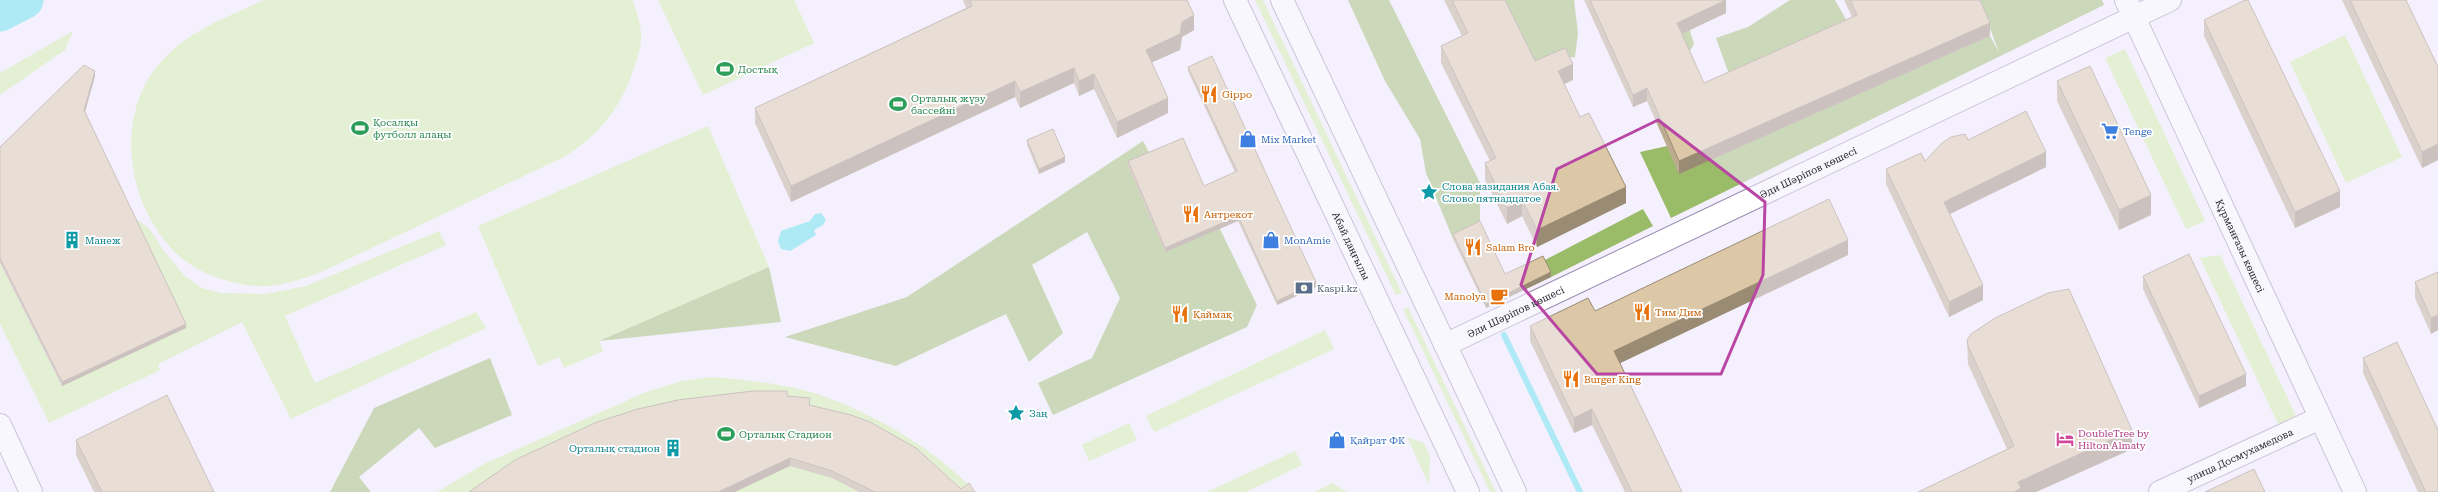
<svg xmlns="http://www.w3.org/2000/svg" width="2438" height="492" viewBox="0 0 2438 492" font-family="'Roboto Serif',serif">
	<rect width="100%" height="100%" fill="#f4f0fe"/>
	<g fill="#ceefa0">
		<path d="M264,0H633C636,11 640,21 641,33C642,45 638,57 634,68C621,108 599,135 564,157L319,273C299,280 276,288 254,286C227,283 197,273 177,254C129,209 114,123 155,69C182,33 225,18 264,0Z"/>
		<polygon points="658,0 794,0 814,43 703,95"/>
		<polygon points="1255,0 1263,0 1402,293 1396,295"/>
		<polygon points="73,31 65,50 0,95 0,73"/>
		<polygon points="2345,35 2402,157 2346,183 2290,62"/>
		<polygon points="2125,49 2205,221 2186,229 2105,58"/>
		<polygon points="708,126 769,267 599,341 603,351 564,368 559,357 538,366 478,226"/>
		<polygon points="133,217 149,228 164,251 184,275 202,288 221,293 265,294 306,286 439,231 446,245 285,316 315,383 476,312 486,328 291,419 242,322 158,364 160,370 49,423 0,324 0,263 62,386"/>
		<polygon points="2220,255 2298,420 2280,428 2200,258"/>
		<polygon points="1408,307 1496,492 1490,492 1403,309"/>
		<polygon points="1325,330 1334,349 1154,432 1146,416"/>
		<path d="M711,377C749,380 796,385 831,399C885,420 936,451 976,492H437L484,464L646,392L682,381Z"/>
		<polygon points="1129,423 1137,440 1089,461 1082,445"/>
		<polygon points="1407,437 1424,443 1430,456 1429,485"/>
		<polygon points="1295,451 1302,465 1246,492 1207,492"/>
		<polygon points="1333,483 1347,492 1314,492"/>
	</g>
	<g fill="#9abb67">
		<polygon points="1348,0 1389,0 1480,183 1480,226 1453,239 1426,173 1420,139 1385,81"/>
		<polygon points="1497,0 1574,0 1578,33 1575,57 1528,62"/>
		<polygon points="1660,0 1686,0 1687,21 1694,44 1686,57"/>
		<polygon points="1790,0 1835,0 1852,30 1732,83 1716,38 1748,27"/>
		<polygon points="1979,0 2102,0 2104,5 1671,218 1640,152 1667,146 1679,173 1990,36 1999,52"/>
		<polygon points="1143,141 1151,156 1220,229 1257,305 1247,327 1053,415 1038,383 1092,358 1120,298 1087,232 1032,265 1063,333 1029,362 1006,314 896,366 785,337 907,297"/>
		<polygon points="1643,209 1653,226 1551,277 1543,261"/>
		<polygon points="769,267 781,322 599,341"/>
		<polygon points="490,358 512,415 435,448 419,428 359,477 371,492 330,492 374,408"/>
	</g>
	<polygon fill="#59e0ed" points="821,213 826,220 823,225 814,230 816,235 790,251 781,249 778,241 781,231 810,221 815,214"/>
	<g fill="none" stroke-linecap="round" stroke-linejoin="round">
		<polyline stroke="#59e0ed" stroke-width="6" points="1504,335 1580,492"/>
		<polyline stroke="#59e0ed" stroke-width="37" points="0,13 25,0"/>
		<g stroke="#9a8eaf" stroke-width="24">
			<g id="minor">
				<path id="s1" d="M2126,0L2355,492"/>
				<path id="s2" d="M1445,345L2170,0"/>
				<path id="s3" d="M2160,492L2320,418"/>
			</g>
		</g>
		<g stroke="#9a8eaf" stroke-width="24">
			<g id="major">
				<path id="s4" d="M1235,0L1468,492"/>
				<polyline points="1282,0 1515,492"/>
				<polyline points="0,425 31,492"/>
			</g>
		</g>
		<use href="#minor" stroke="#fff" stroke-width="22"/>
		<use href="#major" stroke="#fff" stroke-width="22"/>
	</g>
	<g fill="#bdab90">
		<polygon points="963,0 1187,0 1194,30 1182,37 1180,50 1152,62 1168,113 1117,138 1094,89 1079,96 1074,83 1020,108 1015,97 791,202 755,123 755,108 966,8"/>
		<polygon points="1444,0 1505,0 1535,61 1573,80 1564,84 1580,117 1626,203 1537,247 1522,216 1507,224 1485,180 1485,163 1490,161 1441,63 1441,46 1462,36"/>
		<polygon points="1584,0 1666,0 1726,13 1682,34 1704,83 1852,17 1844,0 1980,0 1990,36 1679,174 1647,101 1633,107"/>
		<polygon points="2342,0 2406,0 2438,67 2438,160 2422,168"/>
		<polygon points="2204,20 2340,207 2295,228 2204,36"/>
		<polygon points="1188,67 1316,287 1277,305 1238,221 1165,252 1128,166 1128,161 1204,186 1235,172 1188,71"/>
		<polygon points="95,76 85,112 186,328 62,386 0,263 0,147"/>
		<polygon points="2057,81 2151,215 2119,230 2057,101"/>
		<polygon points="1027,140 1065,162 1039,174 1027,145"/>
		<polygon points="1968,140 2046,167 1949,214 1983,300 1949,317 1886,184 1886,169 1925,161"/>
		<polygon points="1453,234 1505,274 1551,277 1486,308 1453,239"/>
		<polygon points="1848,255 1620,363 1682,492 1625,492 1592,425 1574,433 1530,341 1530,326 1595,311"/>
		<polygon points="2438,272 2438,330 2431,334 2415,298 2415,282"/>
		<polygon points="2143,276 2246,386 2199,408 2143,289"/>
		<polygon points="1967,340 2132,449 2036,492 1918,492 2007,449 1968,364"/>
		<polygon points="2363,358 2438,492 2418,492 2363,373"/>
		<polygon points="787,396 810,405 961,489 975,492 859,492 832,478 790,466"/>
		<polygon points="76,440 214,492 94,492 76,455"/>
	</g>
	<g fill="#9a8b75">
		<polygon points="1726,0 1726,13 1677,36 1677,23"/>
		<polygon points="1194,15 1194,30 1182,37 1180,50 1146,65 1146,50 1182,22"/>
		<polygon points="1990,23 1990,36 1679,174 1679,161"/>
		<polygon points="1573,64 1573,80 1558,87 1558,71"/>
		<polygon points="1074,68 1074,83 1020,108 1020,92"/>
		<polygon points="95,71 95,76 84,115 84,110"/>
		<polygon points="1094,74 1094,89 1079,96 1079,81"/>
		<polygon points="1015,81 1015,97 791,202 791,186"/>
		<polygon points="1647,88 1647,101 1633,107 1633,95"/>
		<polygon points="1168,98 1168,113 1117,138 1117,122"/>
		<polygon points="2438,144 2438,160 2422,168 2422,152"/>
		<polygon points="2046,152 2046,167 1944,217 1944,202"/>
		<polygon points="1065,157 1065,162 1039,174 1039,169"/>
		<polygon points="1626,187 1626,203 1537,247 1537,230"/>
		<polygon points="2340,191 2340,207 2295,228 2295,212"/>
		<polygon points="2151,195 2151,215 2119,230 2119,210"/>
		<polygon points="1522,200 1522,216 1507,224 1507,208"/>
		<polygon points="1238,216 1238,221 1165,252 1165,248"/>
		<polygon points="1848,240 1848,255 1614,366 1614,351"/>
		<polygon points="1551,272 1551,277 1486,308 1486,304"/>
		<polygon points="1316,282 1316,287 1277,305 1277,301"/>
		<polygon points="1983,285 1983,300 1949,317 1949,302"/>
		<polygon points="2438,315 2438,330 2431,334 2431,318"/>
		<polygon points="186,324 186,328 62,386 62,382"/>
		<polygon points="2246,374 2246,386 2199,408 2199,396"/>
		<polygon points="1592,409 1592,425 1574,433 1574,418"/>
		<polygon points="2132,430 2132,449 2036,492 2014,492 2018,482"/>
		<polygon points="790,458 790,466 735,492 718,492"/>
	</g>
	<g fill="#dcc7a7" stroke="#9a8b75">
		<polygon points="970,0 1187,0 1194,15 1182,22 1180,34 1146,50 1168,98 1117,122 1094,74 1079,81 1074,68 1020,92 1015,81 791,186 755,108 972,6"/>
		<polygon points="1452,0 1505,0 1535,61 1565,48 1573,64 1558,71 1580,117 1589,113 1626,187 1537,230 1522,200 1507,208 1485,163 1496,158 1441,46 1468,33"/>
		<polygon points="1590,0 1726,0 1677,23 1704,83 1857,15 1850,0 1980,0 1990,23 1679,161 1647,88 1633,95"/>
		<polygon points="2245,0 2248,0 2340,191 2295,212 2204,20"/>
		<polygon points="2350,0 2406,0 2438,67 2438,144 2422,152"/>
		<polygon points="1212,56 1316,282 1277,301 1238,216 1165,248 1128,161 1183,138 1204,186 1237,171 1188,67"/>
		<polygon points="84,65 95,71 84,110 186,324 62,382 0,258 0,147"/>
		<polygon points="2090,66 2151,195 2119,210 2057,81"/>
		<polygon points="2026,111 2046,152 1944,202 1983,285 1949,302 1886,169 1921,153 1925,161 1942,143 1951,137 1965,134 1968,140"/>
		<polygon points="1053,129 1065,157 1039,169 1027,140"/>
		<polygon points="1829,199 1848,240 1614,351 1682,492 1632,492 1592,409 1574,418 1530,326 1588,298 1595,311"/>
		<polygon points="1480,221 1505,274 1543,256 1551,272 1486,304 1453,234"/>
		<polygon points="2189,254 2246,374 2199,396 2143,276"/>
		<polygon points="2438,272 2438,315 2431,318 2415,282"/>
		<polygon points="2069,289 2132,430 2018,482 2021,488 2014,492 1918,492 2014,446 1968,346 1967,340 1971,334 1995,318 2048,293"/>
		<polygon points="2397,342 2438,430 2438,492 2426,492 2363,358"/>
		<polygon points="753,391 787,391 787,396 810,398 809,405 851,415 870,422 916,448 961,489 969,483 975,492 875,492 832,471 790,458 718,492 469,492 515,460 597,422 638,409 678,400"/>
		<polygon points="167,395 214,492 102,492 76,440"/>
		<polygon points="2254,469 2265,492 2205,492"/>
	</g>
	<path d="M0 0H2438V492H0ZM1658,120L1765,202L1763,275L1721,374H1597L1521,285L1557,169Z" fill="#f4f0fe" fill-opacity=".55" fill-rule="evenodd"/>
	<path fill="none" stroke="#b846a2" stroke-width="3" stroke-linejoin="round" d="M1658,120L1765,202L1763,275L1721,374H1597L1521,285L1557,169Z"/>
	<defs>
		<g id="stadium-bare" transform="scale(1.38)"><path d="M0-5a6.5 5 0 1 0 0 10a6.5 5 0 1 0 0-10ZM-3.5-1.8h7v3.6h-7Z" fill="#2e9e5b" stroke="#fff" stroke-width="2.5" paint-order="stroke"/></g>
		<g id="restaurant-bare" transform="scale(1.38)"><path d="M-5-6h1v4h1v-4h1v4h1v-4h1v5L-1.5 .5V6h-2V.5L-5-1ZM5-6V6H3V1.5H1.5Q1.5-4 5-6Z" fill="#e8710a" stroke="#fff" stroke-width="2.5" paint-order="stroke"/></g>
		<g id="supermarket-bare" transform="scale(1.38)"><path d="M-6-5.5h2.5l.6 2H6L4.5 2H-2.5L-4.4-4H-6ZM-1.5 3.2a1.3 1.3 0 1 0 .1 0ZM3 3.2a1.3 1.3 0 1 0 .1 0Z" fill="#3f7fe0" stroke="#fff" stroke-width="2.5" paint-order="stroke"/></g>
		<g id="shop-bare" transform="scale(1.38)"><path d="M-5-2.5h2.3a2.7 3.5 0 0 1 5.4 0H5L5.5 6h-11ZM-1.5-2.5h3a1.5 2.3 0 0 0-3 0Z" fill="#3f7fe0" stroke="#fff" stroke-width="2.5" paint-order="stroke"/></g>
		<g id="sight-bare" transform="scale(1.38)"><path d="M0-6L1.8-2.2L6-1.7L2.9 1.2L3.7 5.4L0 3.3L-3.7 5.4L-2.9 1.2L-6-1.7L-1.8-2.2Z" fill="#0f9aa8" stroke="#fff" stroke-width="2.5" paint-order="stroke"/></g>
		<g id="building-bare" transform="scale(1.38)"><path d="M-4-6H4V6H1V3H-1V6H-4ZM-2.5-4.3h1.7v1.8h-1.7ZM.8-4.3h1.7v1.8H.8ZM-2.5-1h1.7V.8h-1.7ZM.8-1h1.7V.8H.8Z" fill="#0f9aa8" stroke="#fff" stroke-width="2.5" paint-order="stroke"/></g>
		<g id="bank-bare" transform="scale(1.38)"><path d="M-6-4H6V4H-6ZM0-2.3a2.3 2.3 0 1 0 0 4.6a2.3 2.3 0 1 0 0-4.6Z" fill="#5c6f8a" stroke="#fff" stroke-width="2.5" paint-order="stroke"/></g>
		<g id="cafe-bare" transform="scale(1.38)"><path d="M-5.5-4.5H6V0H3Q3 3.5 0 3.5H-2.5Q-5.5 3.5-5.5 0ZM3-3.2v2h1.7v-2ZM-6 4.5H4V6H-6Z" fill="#e8710a" stroke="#fff" stroke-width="2.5" paint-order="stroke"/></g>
		<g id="hotel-bare" transform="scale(1.38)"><path d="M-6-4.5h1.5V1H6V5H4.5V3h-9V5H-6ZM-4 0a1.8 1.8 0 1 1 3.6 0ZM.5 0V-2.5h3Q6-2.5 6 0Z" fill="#d1479c" stroke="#fff" stroke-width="2.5" paint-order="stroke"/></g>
	</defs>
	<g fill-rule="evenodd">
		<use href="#stadium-bare" x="725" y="69"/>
		<use href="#restaurant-bare" x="1209" y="94"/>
		<use href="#stadium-bare" x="898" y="104"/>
		<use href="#stadium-bare" x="360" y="128"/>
		<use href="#supermarket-bare" x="2110" y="131"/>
		<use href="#shop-bare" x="1248" y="139"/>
		<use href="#sight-bare" x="1429" y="192"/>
		<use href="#restaurant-bare" x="1191" y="214"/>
		<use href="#building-bare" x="72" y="240"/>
		<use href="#shop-bare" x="1271" y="240"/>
		<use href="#restaurant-bare" x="1473" y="247"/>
		<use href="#bank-bare" x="1304" y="288"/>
		<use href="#cafe-bare" x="1499" y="296"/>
		<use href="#restaurant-bare" x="1642" y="312"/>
		<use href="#restaurant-bare" x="1180" y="314"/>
		<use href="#restaurant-bare" x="1571" y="379"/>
		<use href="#sight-bare" x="1016" y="413"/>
		<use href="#stadium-bare" x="726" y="434"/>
		<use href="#hotel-bare" x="2065" y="439"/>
		<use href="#shop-bare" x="1337" y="440"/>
		<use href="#building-bare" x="673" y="448"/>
	</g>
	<g text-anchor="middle" stroke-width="3.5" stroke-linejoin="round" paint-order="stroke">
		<g font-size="10" fill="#27864d" stroke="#fff" text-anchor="start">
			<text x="738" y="73">Достық</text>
			<text x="911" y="102">Орталық жүзу<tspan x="911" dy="12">бассейні</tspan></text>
			<text x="373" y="126">Қосалқы<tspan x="373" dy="12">футболл алаңы</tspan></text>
			<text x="739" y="438">Орталық Стадион</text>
		</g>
		<g font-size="10" fill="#c56008" stroke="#fff" text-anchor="start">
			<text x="1222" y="98">Gippo</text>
			<text x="1204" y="218">Антрекот</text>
			<text x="1486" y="251">Salam Bro</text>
			<text x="1486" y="300" text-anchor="end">Manolya</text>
			<text x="1655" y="316">Тим Дим</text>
			<text x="1193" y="318">Қаймақ</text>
			<text x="1584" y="383">Burger King</text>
		</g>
		<g font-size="10" fill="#366cbe" stroke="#fff" text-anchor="start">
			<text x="2123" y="135">Tenge</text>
			<text x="1261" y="143">Mix Market</text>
			<text x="1284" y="244">MonAmie</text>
			<text x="1350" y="444">Қайрат ФК</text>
		</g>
		<g font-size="10" fill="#2b2633" stroke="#fff">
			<text dy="4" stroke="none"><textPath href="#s2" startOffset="402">Әди Шәріпов көшесі</textPath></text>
			<text dy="4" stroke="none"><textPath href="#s4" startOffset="272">Абай даңғылы</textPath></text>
			<text dy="4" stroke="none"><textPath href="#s1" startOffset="271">Құрманғазы көшесі</textPath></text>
			<text dy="4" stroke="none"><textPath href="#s2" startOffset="78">Әди Шәріпов көшесі</textPath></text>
			<text dy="4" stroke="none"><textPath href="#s3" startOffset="88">улица Досмухамедова</textPath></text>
		</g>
		<g font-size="10" fill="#0d838f" stroke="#fff" text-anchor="start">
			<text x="1442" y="190">Слова назидания Абая.<tspan x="1442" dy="12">Слово пятнадцатое</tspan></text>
			<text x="85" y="244">Манеж</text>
			<text x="1029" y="417">Заң</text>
			<text x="660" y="452" text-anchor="end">Орталық стадион</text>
		</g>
		<g font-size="10" fill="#4e5e75" stroke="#fff" text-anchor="start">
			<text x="1317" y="292">Kaspi.kz</text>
		</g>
		<g font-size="10" fill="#b23c85" stroke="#fff" text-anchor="start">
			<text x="2078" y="437">DoubleTree by<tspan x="2078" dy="12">Hilton Almaty</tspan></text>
		</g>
	</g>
</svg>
